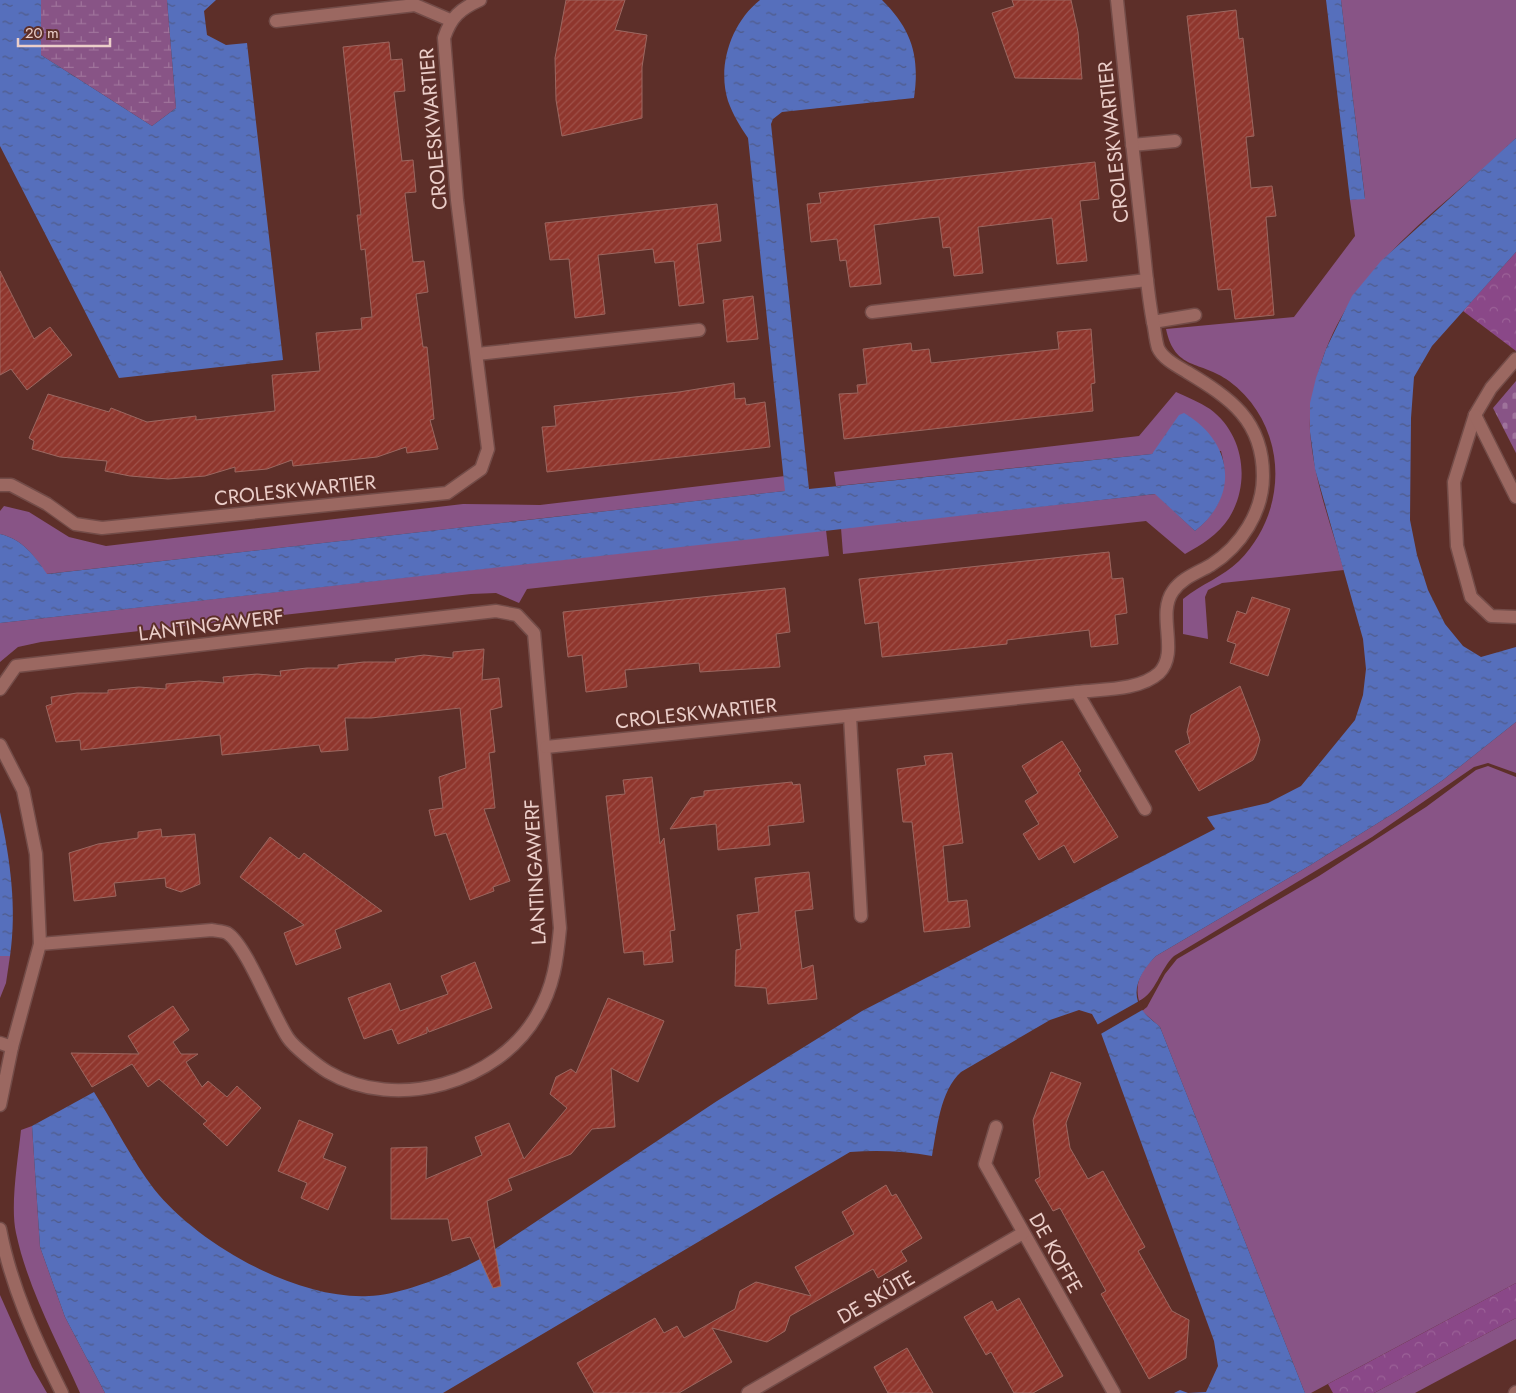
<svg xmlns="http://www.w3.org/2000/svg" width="1516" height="1393" viewBox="0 0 1516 1393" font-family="Jost,sans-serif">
	<defs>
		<pattern id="forest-crowns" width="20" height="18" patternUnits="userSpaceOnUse" patternTransform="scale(1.25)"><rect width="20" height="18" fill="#8a4888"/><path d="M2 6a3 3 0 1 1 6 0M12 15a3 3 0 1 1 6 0" fill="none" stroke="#9b6197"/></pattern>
		<pattern id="wetland-marsh" width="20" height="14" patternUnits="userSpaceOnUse" patternTransform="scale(1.25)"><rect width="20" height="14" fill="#885486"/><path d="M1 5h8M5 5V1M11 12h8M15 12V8" fill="none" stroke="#9f739b"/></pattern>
		<pattern id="cemetery-stones" width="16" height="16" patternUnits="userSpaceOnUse" patternTransform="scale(1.25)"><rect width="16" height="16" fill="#885486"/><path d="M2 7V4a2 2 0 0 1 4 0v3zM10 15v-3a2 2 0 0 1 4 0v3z" fill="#9f739b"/></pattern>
		<pattern id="water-ripples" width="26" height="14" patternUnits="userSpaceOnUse" patternTransform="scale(1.25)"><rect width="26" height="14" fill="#566fbc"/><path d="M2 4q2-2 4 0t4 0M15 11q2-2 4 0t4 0" fill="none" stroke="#505b89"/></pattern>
		<pattern id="building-hatch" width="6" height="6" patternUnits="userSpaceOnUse" patternTransform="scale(1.25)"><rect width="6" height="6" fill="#8f362d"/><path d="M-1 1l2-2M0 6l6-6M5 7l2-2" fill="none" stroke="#9f524a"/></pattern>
	</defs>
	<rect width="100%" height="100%" fill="#5d2f29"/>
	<g fill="#885486">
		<path d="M1341,0H1516V138C1443,210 1353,262 1321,364C1314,386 1309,407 1310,430C1313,478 1331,525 1344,570L1222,583L1208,590L1205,597L1208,639L1183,634V599C1201,584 1223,577 1239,561C1290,510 1288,425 1229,381C1200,360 1175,371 1166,329L1294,317L1355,236L1350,200L1365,198Z"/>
		<path d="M1176,392C1187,397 1199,402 1210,409C1244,434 1251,483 1229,518C1218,535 1201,545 1185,554L1146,521L843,554L841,528L1156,494L1195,531C1221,510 1230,483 1221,451H1156L1152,454L836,486L834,472L1139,436Z"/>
		<path d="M785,476V491L46,574C35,556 22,539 0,534V511L4,506L29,512L69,537L106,546L463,504L540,505Z"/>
		<polygon points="826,530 829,556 527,589 519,603 496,593 471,594 41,642 18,647 0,662 0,623"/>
		<path d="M1516,722V773L1488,763L1474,767L1372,837L1174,956C1160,969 1156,993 1139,1001C1134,981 1142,970 1156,956L1309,866L1402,808L1443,780Z"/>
		<polygon points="1488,766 1516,777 1516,1283 1311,1393 1305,1393 1160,1027 1142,1011 1147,1007 1165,974 1177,959 1319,876 1426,807 1476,770"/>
		<polygon points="0,956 10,956 6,983 0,998"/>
		<path d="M32,1126L40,1247L65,1317L105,1393H80C57,1341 28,1289 16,1233C10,1206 18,1159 21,1130Z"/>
		<polygon points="0,1295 32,1367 47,1393 0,1393"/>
		<polygon points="1516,1318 1516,1339 1415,1393 1374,1393"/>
	</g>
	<g fill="url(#forest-crowns)">
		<polygon points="1516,252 1516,351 1463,311"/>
		<polygon points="1516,1283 1516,1318 1374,1393 1333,1393 1328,1384"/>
	</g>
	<polygon fill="url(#wetland-marsh)" points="41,0 167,0 176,108 152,126 41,55"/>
	<polygon fill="url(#cemetery-stones)" points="1516,381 1516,453 1493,408"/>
	<g fill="url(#water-ripples)">
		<polygon points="0,0 41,0 41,55 152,126 176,108 167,0 216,0 204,11 207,35 226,45 247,43 283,360 119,378 0,146"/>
		<path d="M760,0H882C912,30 920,56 914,98L782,112L773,119L771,124L809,489L1152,454L1179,415L1184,413C1232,441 1241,495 1195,531L1155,494L0,623V534C22,539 35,556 47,574L785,491L748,138C740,126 733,115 728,101C717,66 731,23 760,0Z"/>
		<polygon points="1326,0 1341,0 1365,199 1350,200"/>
		<path d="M1516,138V252L1432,346L1414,377L1411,418L1410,520L1417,555L1428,590L1445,624L1463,646L1481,657L1516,647V722L1443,780L1402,808L1309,866L1156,956C1142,970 1128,991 1143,1011C1147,1017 1155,1022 1160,1027L1305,1393H1174L1180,1390L1188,1393L1206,1392L1218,1366L1214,1341L1098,1025L1092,1014L1079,1010L1050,1020L961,1072C940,1091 937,1129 932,1156C905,1151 878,1150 850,1152L443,1393H105L65,1317L40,1247L32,1126L94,1092C113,1122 133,1162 154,1189C199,1245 297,1300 369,1296C401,1295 453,1274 480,1259L717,1101L862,1011L1215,829L1207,817L1268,803L1301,786L1355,720L1363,695L1366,669L1363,639L1315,469L1310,432V403L1316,378L1326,349L1352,296L1381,261Z"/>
		<path d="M0,812C10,859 17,907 10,956H0Z"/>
	</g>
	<polygon fill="#5d2f29" points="1141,1000 1144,1009 1099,1035 1095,1026"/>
	<g fill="url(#building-hatch)" stroke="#9b6760">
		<polygon points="566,0 625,0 615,30 647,35 642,67 642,118 562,136 556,100 555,58"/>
		<polygon points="1012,0 1071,0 1078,32 1082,79 1015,78 992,13 1014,6"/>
		<polygon points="1236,10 1239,39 1243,38 1254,136 1246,137 1251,188 1272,186 1276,216 1266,217 1274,315 1235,319 1231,289 1218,290 1187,16"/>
		<polygon points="389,42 391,60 402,59 405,91 394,92 402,161 413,160 416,192 405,193 413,262 424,261 428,292 416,294 423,347 427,347 434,419 430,420 438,449 407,453 406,447 377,457 293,466 292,460 267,469 235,472 235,467 205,476 168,479 130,476 105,471 107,461 60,457 32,449 34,441 29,438 48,394 109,412 111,408 147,422 196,416 196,420 275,411 272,375 320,371 316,333 362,329 361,318 372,317 365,249 361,250 357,215 361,215 343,47"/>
		<polygon points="1095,162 1099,199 1080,201 1087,261 1057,264 1052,218 978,227 983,273 954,276 950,247 943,248 939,217 927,218 874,225 881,284 850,287 846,260 840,261 837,239 811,242 807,204 821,203 819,193"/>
		<polygon points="717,204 721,241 697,244 704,303 679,306 674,261 655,263 653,249 598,255 605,314 575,318 569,259 550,260 545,223"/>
		<polygon points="0,271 34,339 50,327 72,355 27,390 11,369 0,375"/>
		<polygon points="753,296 758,339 727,342 723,300"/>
		<polygon points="1091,329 1095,383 1091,384 1093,411 844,439 839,394 858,393 857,385 867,384 863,349 911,343 912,351 929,349 931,363 1059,349 1057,332"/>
		<polygon points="734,383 735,399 745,398 746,405 765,402 770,447 547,472 542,427 556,426 554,406 679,392"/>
		<polygon points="1109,552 1112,579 1123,578 1127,613 1115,615 1118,644 1091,647 1089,630 1007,640 1007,644 882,657 878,622 865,624 859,579"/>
		<polygon points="785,588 790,632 776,634 780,667 700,672 699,663 625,670 627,687 586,692 582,655 568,657 563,612"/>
		<polygon points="1252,597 1290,609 1268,676 1230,663 1236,644 1227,641 1237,611 1246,614"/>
		<polygon points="484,649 482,680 499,678 502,707 490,710 495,752 489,753 495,808 484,809 510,881 493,887 494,891 470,900 446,833 435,836 429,810 443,808 439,777 466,768 460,708 371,718 345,718 348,750 321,752 319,745 222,755 220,735 81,750 80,740 56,742 46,706 52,704 51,697 77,693 108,693 108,690 139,687 166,689 166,684 199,681 224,683 223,677 257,674 281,676 280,671 307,668 338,668 338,665 364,662 396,662 395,659 424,655 453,658 453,652"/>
		<polygon points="1240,686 1258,733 1260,740 1256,754 1253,760 1199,791 1175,751 1190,743 1187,732 1191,715"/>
		<polygon points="1062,741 1081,771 1078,773 1118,837 1074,863 1064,845 1039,860 1023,834 1039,824 1025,801 1038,793 1022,766"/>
		<polygon points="952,753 963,843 943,846 948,902 967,900 970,927 924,932 912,822 903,822 897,769 926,765 924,756"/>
		<polygon points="652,777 660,844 664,838 675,930 670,931 673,962 644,965 643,951 624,953 606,796 625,794 623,780"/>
		<polygon points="792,782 793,785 800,784 804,822 768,826 770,845 718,850 716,824 670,829 691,798 704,796 704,791"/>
		<polygon points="161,829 162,837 195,834 200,884 181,892 166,887 165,878 114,883 116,896 74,901 69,853 98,844 138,838 138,832"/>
		<polygon points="270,837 299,859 304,853 382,911 335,930 341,948 296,965 284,933 304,925 240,877"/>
		<polygon points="809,872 813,909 795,911 802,969 813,965 817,999 768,1004 766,988 735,986 736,950 741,949 737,915 759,912 755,878"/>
		<polygon points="475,962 492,1008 429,1032 427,1027 427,1033 398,1044 392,1029 364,1039 348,998 390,983 400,1011 448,994 441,976"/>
		<polygon points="608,998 664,1021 638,1082 611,1068 615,1127 592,1129 571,1154 508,1179 512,1190 487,1201 501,1286 493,1288 470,1237 452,1241 448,1219 391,1219 391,1148 427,1147 426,1179 482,1155 475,1137 509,1123 524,1159 567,1108 550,1094 556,1077 571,1069 576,1073"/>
		<polygon points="173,1006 189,1030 173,1042 181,1054 198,1054 186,1062 202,1087 208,1081 227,1097 237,1086 261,1108 227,1146 203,1124 207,1121 159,1079 148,1087 132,1064 92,1087 71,1053 139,1054 128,1036"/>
		<polygon points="1051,1072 1081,1083 1066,1123 1070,1148 1088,1179 1103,1171 1145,1247 1138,1251 1172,1311 1189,1320 1186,1358 1149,1379 1101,1294 1106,1291 1060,1208 1053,1211 1035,1180 1040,1177 1033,1120"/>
		<polygon points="299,1120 333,1134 323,1158 346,1167 328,1210 301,1198 307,1183 278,1171"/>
		<polygon points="886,1185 892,1196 896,1194 922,1238 901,1251 907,1261 878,1278 873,1269 790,1316 785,1331 767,1342 712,1328 732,1362 679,1393 594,1393 577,1363 655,1318 664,1333 677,1326 684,1338 735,1309 740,1291 756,1282 811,1296 795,1267 854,1234 842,1212"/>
		<polygon points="1019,1298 1063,1376 1033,1393 1014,1393 991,1352 986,1355 964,1317 992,1301 997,1311"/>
		<polygon points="907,1348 933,1393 888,1393 874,1367"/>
	</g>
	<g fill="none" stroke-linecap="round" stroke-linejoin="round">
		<g stroke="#734c48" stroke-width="15">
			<g id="lane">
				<polyline points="1132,145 1175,141"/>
				<polyline points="1153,322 1195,315"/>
			</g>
		</g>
		<g stroke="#734c48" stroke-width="15">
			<g id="street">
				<polyline points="276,21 415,5 450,20"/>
				<polyline points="872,312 1147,280"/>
				<polyline points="477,354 699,330"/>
				<polyline points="1516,359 1491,388 1475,415 1454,482 1457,546 1471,597 1491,616 1516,617"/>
				<polyline points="1475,415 1516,497"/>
				<path d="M0,485H11L47,504L75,524L102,528L447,493L481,469L488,449L457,200L444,38C451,17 460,9 480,0"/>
				<path d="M0,689L16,666L496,611L517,615L534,633L560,928C557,960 554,986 537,1015C498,1083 396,1112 328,1072C318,1066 294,1047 288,1038C273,1016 246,944 227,933C223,931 216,931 212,930L40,944L12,1047L0,1105"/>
				<polyline points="1077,692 1145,809"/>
				<polyline points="850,716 861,916"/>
				<polyline points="0,745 23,790 36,854 40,944"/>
				<path d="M546,747L1077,692C1101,689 1139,691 1159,673C1180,652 1156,615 1173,591C1182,578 1197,573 1211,565C1241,546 1263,512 1263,476C1263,420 1230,398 1187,372C1177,366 1163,359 1158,348C1156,342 1155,333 1154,327C1148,299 1146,270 1143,242C1134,161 1125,81 1117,0"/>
				<polyline points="0,1043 12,1047"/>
				<polyline points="996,1127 985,1164 1114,1393"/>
				<path d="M0,1229C11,1287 36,1341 62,1393"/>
				<polyline points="748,1393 1023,1233"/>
				<polyline points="1515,1393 1516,1392"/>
			</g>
		</g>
		<use href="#lane" stroke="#9b6861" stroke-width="12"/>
		<use href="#street" stroke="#9b6861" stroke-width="12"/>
	</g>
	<g text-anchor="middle" stroke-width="4" stroke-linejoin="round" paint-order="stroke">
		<g font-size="20" fill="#ebcec9" stroke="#5d2f29">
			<text transform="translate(433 129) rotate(-95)" y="7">CROLESKWARTIER</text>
			<text transform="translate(1113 142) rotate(-96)" y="7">CROLESKWARTIER</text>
			<text transform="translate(295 490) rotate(-6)" y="7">CROLESKWARTIER</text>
			<text transform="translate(211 625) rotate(-7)" y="7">LANTINGAWERF</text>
			<text transform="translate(696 713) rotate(-6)" y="7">CROLESKWARTIER</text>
			<text transform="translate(535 872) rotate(-93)" y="7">LANTINGAWERF</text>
			<text transform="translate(1056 1253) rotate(61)" y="7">DE KOFFE</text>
			<text transform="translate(876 1297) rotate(-30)" y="7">DE SKÛTE</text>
		</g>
	</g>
	<path d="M18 38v8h92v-8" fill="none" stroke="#ebcec9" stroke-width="2.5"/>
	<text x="25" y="38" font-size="15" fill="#ebcec9" stroke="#5d2f29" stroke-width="4" paint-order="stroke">20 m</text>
</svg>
